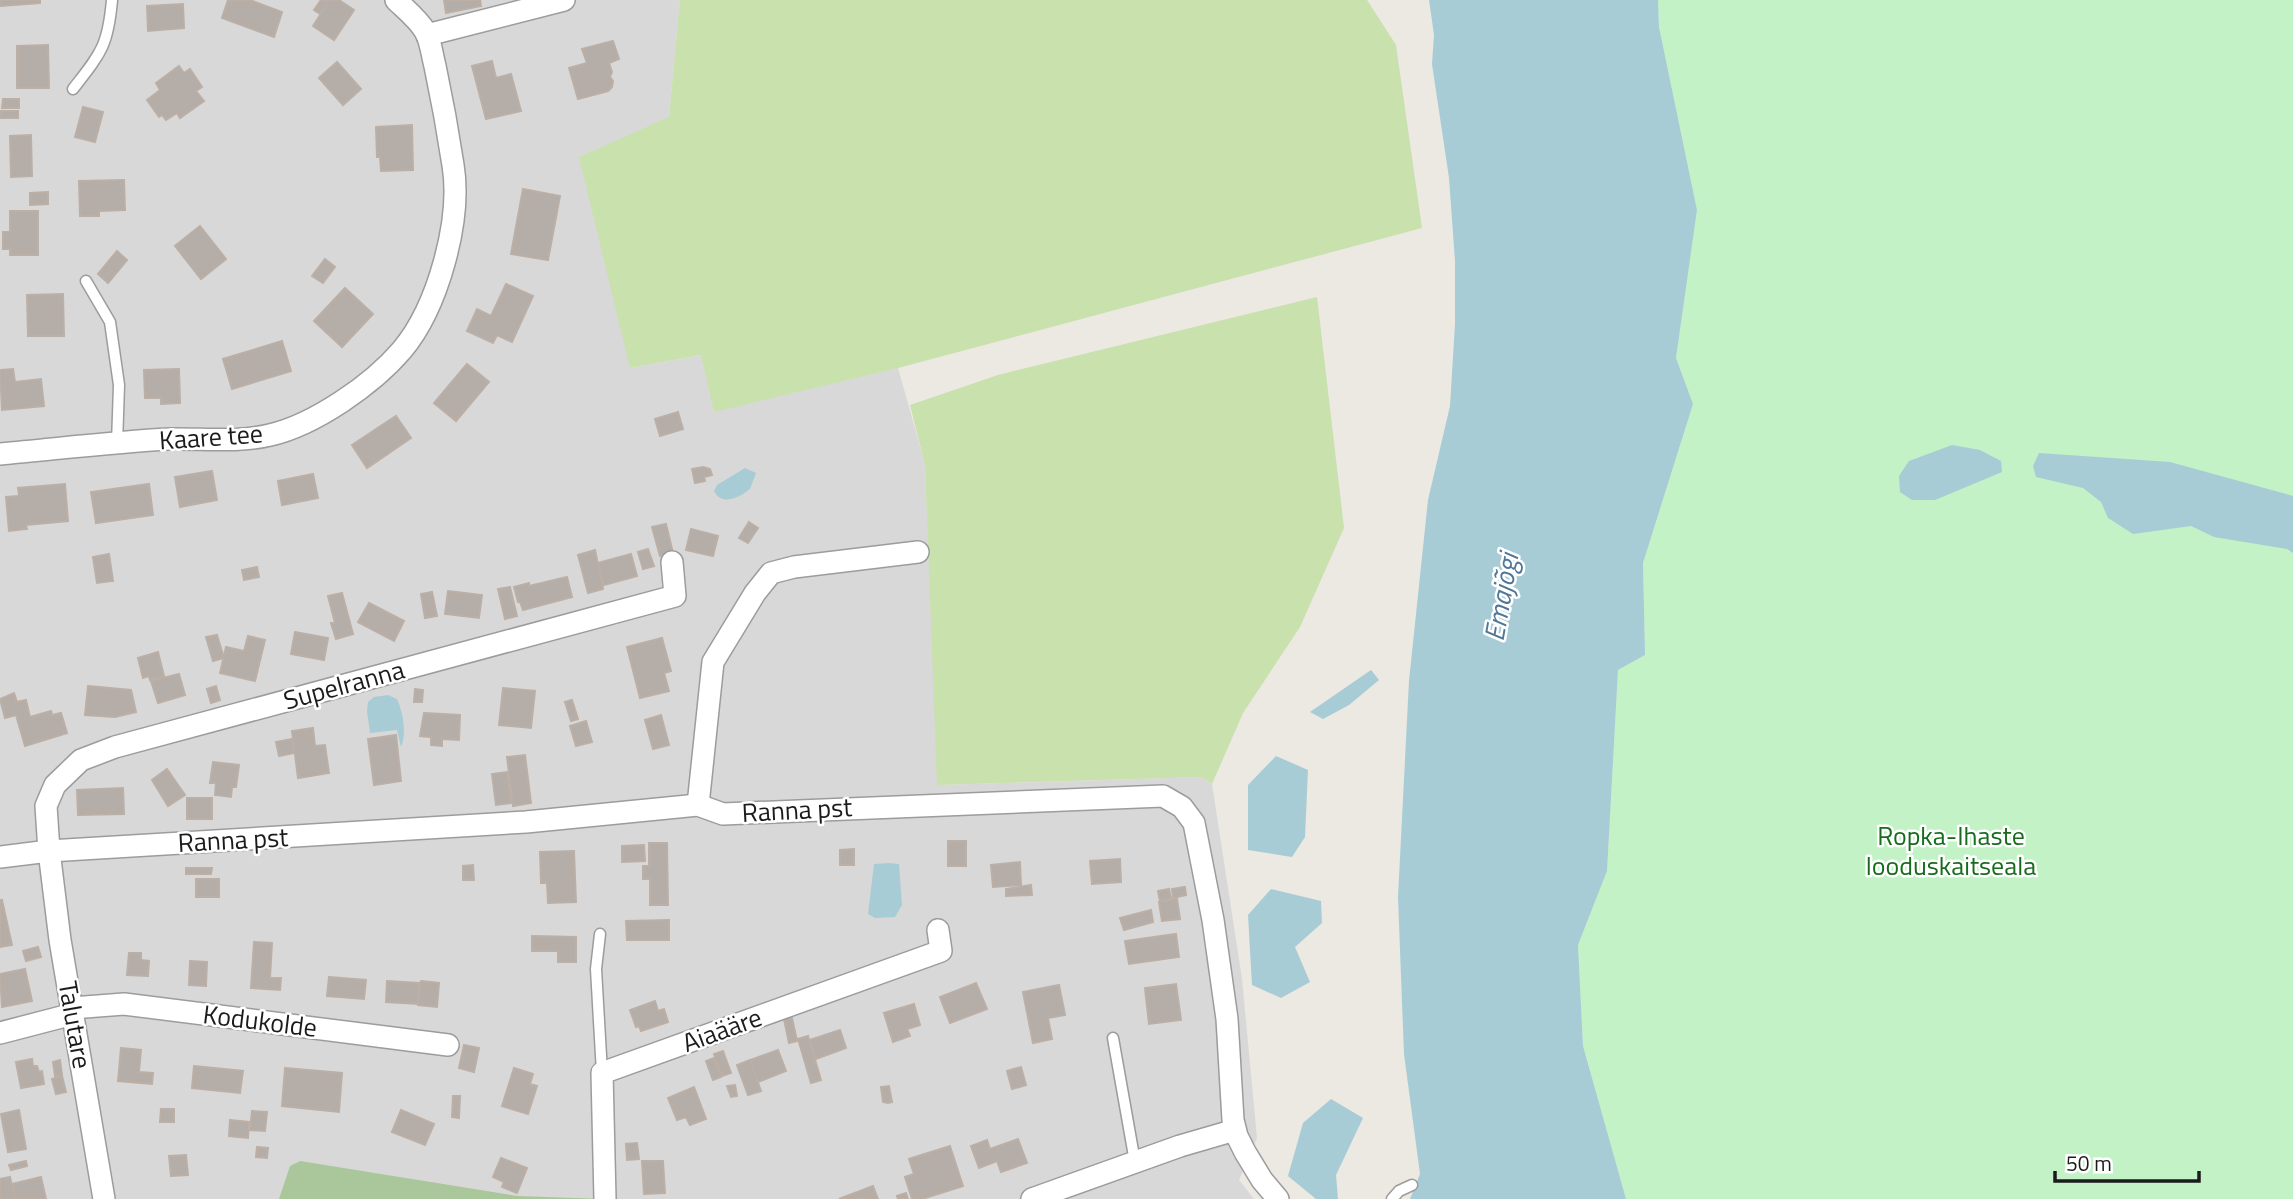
<svg xmlns="http://www.w3.org/2000/svg" width="2293" height="1199" viewBox="0 0 2293 1199" font-family="'Titillium Web',sans-serif">
	<rect width="100%" height="100%" fill="#ece8e2"/>
	<polygon fill="#d9d8d8" points="0,0 680,0 669,118 630,368 702,355 714,411 898,368 925,464 938,785 1202,777 1212,784 1242,979 1257,1138 1239,1180 1254,1199 0,1199"/>
	<g fill="#c8e1ad">
		<polygon points="680,0 1367,0 1396,45 1422,228 898,368 714,412 701,355 630,368 579,157 669,117"/>
		<polygon points="1317,297 1344,528 1300,627 1243,713 1212,784 1202,777 937,785 925,465 910,405 998,375"/>
	</g>
	<polygon fill="#a9c79b" points="300,1161 517,1196 606,1199 279,1199 290,1166"/>
	<polygon fill="#c2f2c5" points="1658,0 2293,0 2293,1199 1626,1199 1583,1046 1578,945 1607,871 1618,670 1645,655 1643,563 1693,404 1676,358 1697,210 1659,27"/>
	<g fill="#a7ccd5">
		<polygon points="1429,0 1658,0 1659,27 1697,210 1676,358 1693,404 1643,563 1645,655 1618,670 1607,871 1578,945 1583,1046 1626,1199 1410,1199 1420,1174 1404,1054 1398,897 1409,681 1428,500 1450,406 1455,324 1455,261 1449,178 1432,64 1434,35"/>
		<polygon points="1952,445 1980,450 2001,461 2002,472 1935,500 1912,500 1900,492 1899,476 1909,461"/>
		<polygon points="2039,453 2170,462 2293,496 2293,553 2287,549 2214,537 2191,526 2133,534 2108,518 2101,502 2083,488 2036,477 2033,466"/>
		<path d="M745,468L756,473L750,489C740,497 722,507 714,491L717,485Z"/>
		<polygon points="1371,670 1379,680 1349,705 1323,719 1310,712"/>
		<path d="M388,695L397,699C403,712 407,734 401,747L397,730L370,733L367,711L368,702L374,697Z"/>
		<polygon points="1276,756 1308,770 1305,837 1292,857 1248,850 1248,785"/>
		<polygon points="890,863 899,864 902,905 895,917 875,918 868,914 874,864"/>
		<polygon points="1271,889 1321,901 1322,923 1295,947 1310,982 1281,998 1252,985 1248,915"/>
		<polygon points="1331,1099 1363,1118 1336,1175 1338,1199 1316,1199 1288,1176 1303,1123"/>
	</g>
	<g fill="#b4ada8" stroke="#bbafa6" stroke-width="2">
		<polygon points="0,0 40,0 40,3 0,6"/>
		<polygon points="228,0 250,0 282,12 274,37 222,18"/>
		<polygon points="321,0 330,0 320,14 314,10"/>
		<polygon points="330,0 339,0 354,10 334,40 313,26"/>
		<polygon points="444,0 480,0 481,6 446,13"/>
		<polygon points="183,4 184,28 148,31 147,6"/>
		<polygon points="613,41 619,59 609,63 612,72 610,77 613,81 612,87 608,91 578,99 569,68 587,63 582,49"/>
		<polygon points="48,45 49,88 17,88 17,46"/>
		<polygon points="492,61 496,78 511,74 521,111 486,119 472,66"/>
		<polygon points="337,62 361,89 343,105 319,78"/>
		<polygon points="179,66 184,73 190,69 202,87 196,91 204,101 180,118 177,113 166,120 162,115 159,117 147,100 160,90 156,83"/>
		<polygon points="3,99 19,99 19,108 2,108"/>
		<polygon points="83,107 103,112 95,142 75,137"/>
		<rect x="1" y="111" width="17" height="7"/>
		<polygon points="412,125 413,170 381,171 380,157 377,157 376,127"/>
		<polygon points="31,135 32,176 11,177 10,136"/>
		<polygon points="124,180 125,210 99,211 99,216 80,216 79,181"/>
		<polygon points="523,189 560,196 548,260 511,254"/>
		<polygon points="48,192 48,204 30,205 30,193"/>
		<polygon points="10,211 38,211 38,255 10,255 10,249 3,249 3,232 10,232"/>
		<polygon points="200,226 226,259 201,279 175,246"/>
		<polygon points="117,251 127,260 108,283 98,274"/>
		<polygon points="325,259 335,267 323,283 312,276"/>
		<polygon points="506,284 533,296 512,342 497,335 493,343 467,331 477,309 491,316"/>
		<polygon points="345,288 373,314 342,347 314,321"/>
		<polygon points="63,294 64,336 28,336 27,295"/>
		<polygon points="282,341 291,371 232,389 223,359"/>
		<polygon points="467,364 489,382 456,421 434,403"/>
		<polygon points="13,369 15,382 41,379 44,406 2,410 0,370"/>
		<polygon points="179,369 180,403 161,404 161,398 145,398 144,370"/>
		<polygon points="678,412 683,429 660,436 655,419"/>
		<polygon points="396,416 411,438 367,468 352,445"/>
		<polygon points="703,467 710,469 712,475 704,477 705,481 695,483 692,469"/>
		<polygon points="212,471 217,500 180,507 175,477"/>
		<polygon points="313,474 318,498 282,505 278,481"/>
		<polygon points="65,484 68,521 26,525 27,529 9,531 6,497 19,496 18,488"/>
		<polygon points="149,484 153,515 96,523 91,492"/>
		<polygon points="749,522 758,528 748,543 739,538"/>
		<polygon points="666,524 673,553 660,556 652,527"/>
		<polygon points="691,529 718,536 713,556 686,550"/>
		<polygon points="648,549 654,566 643,569 638,552"/>
		<polygon points="595,550 603,589 588,593 578,555"/>
		<polygon points="109,554 113,581 97,583 93,557"/>
		<polygon points="631,554 637,576 604,585 598,563"/>
		<polygon points="257,567 259,577 244,580 242,570"/>
		<polygon points="567,577 572,597 523,610 520,602 518,602 514,587 529,583 529,586"/>
		<polygon points="510,587 517,616 505,619 498,589"/>
		<polygon points="448,591 482,595 479,618 445,614"/>
		<polygon points="432,592 437,616 425,618 421,594"/>
		<polygon points="342,593 353,634 336,639 331,623 335,623 328,596"/>
		<polygon points="369,603 404,621 394,641 358,622"/>
		<polygon points="295,632 328,638 324,660 291,654"/>
		<polygon points="217,635 224,658 213,661 206,637"/>
		<polygon points="248,636 265,640 255,681 220,673 226,647 244,651"/>
		<polygon points="662,638 671,671 664,673 669,691 640,698 627,647"/>
		<polygon points="158,652 164,676 150,680 149,676 143,678 138,658"/>
		<polygon points="179,674 185,695 158,703 151,681"/>
		<polygon points="88,686 131,690 136,712 115,717 85,715"/>
		<polygon points="216,686 220,700 211,703 207,689"/>
		<polygon points="503,688 535,691 531,728 499,725"/>
		<polygon points="415,689 423,690 422,702 414,702"/>
		<polygon points="14,693 17,702 26,700 30,717 51,711 52,715 61,713 67,733 25,746 16,715 5,718 0,699"/>
		<polygon points="572,700 578,719 571,721 565,702"/>
		<polygon points="424,713 460,715 459,740 442,739 442,746 431,745 431,737 420,736"/>
		<polygon points="661,715 669,745 653,749 645,720"/>
		<polygon points="586,721 592,742 576,746 570,726"/>
		<polygon points="313,728 315,746 325,745 329,773 298,778 292,731"/>
		<polygon points="396,735 401,781 374,785 368,739"/>
		<polygon points="292,739 294,753 279,756 276,742"/>
		<polygon points="525,755 531,803 513,806 507,757"/>
		<polygon points="213,762 239,765 236,787 232,787 231,797 215,795 216,783 210,783"/>
		<polygon points="167,769 185,795 168,806 152,780"/>
		<polygon points="507,772 511,803 496,805 492,774"/>
		<polygon points="123,788 124,814 78,815 77,790"/>
		<rect x="187" y="798" width="25" height="21"/>
		<rect x="948" y="841" width="18" height="25"/>
		<polygon points="649,843 667,843 668,905 650,905 650,879 643,879 643,866 649,866"/>
		<polygon points="644,845 645,861 622,862 622,846"/>
		<polygon points="854,849 854,865 840,865 840,850"/>
		<polygon points="574,851 576,902 548,903 547,883 541,883 540,852"/>
		<polygon points="1120,859 1121,882 1092,884 1090,861"/>
		<polygon points="1020,862 1021,885 993,887 991,865"/>
		<polygon points="473,865 474,880 463,880 463,866"/>
		<polygon points="186,868 212,868 211,874 186,874"/>
		<rect x="196" y="879" width="23" height="18"/>
		<polygon points="1031,885 1032,895 1006,896 1006,889"/>
		<polygon points="1185,887 1186,895 1173,898 1172,889"/>
		<polygon points="1169,889 1171,898 1160,901 1158,891"/>
		<polygon points="1177,899 1180,919 1162,921 1159,902"/>
		<polygon points="0,900 2,900 12,945 0,947"/>
		<polygon points="1151,910 1153,922 1124,930 1120,918"/>
		<polygon points="669,920 669,940 627,940 626,921"/>
		<polygon points="1176,934 1179,957 1129,964 1125,941"/>
		<polygon points="532,936 576,937 576,962 558,962 558,951 532,951"/>
		<polygon points="254,942 272,943 270,978 281,978 280,990 251,988"/>
		<polygon points="38,947 41,957 26,961 23,951"/>
		<polygon points="129,953 141,953 141,960 149,961 148,976 127,975"/>
		<polygon points="190,961 207,962 206,986 189,985"/>
		<polygon points="25,969 32,1001 2,1007 0,974"/>
		<polygon points="329,977 366,980 364,999 327,996"/>
		<polygon points="387,981 419,983 418,1004 386,1002"/>
		<polygon points="421,981 439,983 437,1007 418,1005"/>
		<polygon points="976,983 987,1009 950,1023 940,997"/>
		<polygon points="1176,984 1181,1020 1149,1024 1145,988"/>
		<polygon points="1059,985 1065,1015 1048,1018 1052,1039 1033,1043 1023,992"/>
		<polygon points="655,1001 658,1011 664,1009 668,1022 641,1031 639,1026 636,1027 630,1010"/>
		<polygon points="914,1004 920,1025 907,1029 910,1036 893,1042 884,1013"/>
		<polygon points="792,1018 797,1041 789,1043 784,1019"/>
		<polygon points="840,1030 846,1048 816,1059 810,1040"/>
		<polygon points="808,1036 821,1080 811,1083 798,1039"/>
		<polygon points="464,1045 479,1048 474,1072 459,1068"/>
		<polygon points="121,1048 141,1050 139,1072 153,1073 152,1084 118,1081"/>
		<polygon points="778,1050 786,1071 758,1082 750,1060"/>
		<polygon points="723,1051 731,1073 722,1076 714,1054"/>
		<polygon points="714,1058 721,1077 713,1080 706,1061"/>
		<polygon points="32,1059 33,1066 37,1066 39,1072 42,1071 44,1084 21,1088 16,1062"/>
		<polygon points="60,1060 62,1075 55,1076 53,1062"/>
		<polygon points="750,1060 761,1091 748,1095 737,1065"/>
		<polygon points="194,1066 243,1071 240,1093 192,1088"/>
		<polygon points="1021,1067 1026,1085 1012,1089 1007,1071"/>
		<polygon points="285,1068 342,1073 339,1112 282,1106"/>
		<polygon points="514,1068 533,1074 530,1084 537,1086 528,1114 502,1106"/>
		<polygon points="62,1076 66,1092 56,1094 52,1079"/>
		<polygon points="735,1085 737,1096 731,1097 727,1086"/>
		<polygon points="889,1086 892,1102 888,1103 883,1102 881,1087"/>
		<polygon points="694,1087 706,1119 690,1125 686,1117 677,1120 668,1098"/>
		<polygon points="453,1096 460,1096 459,1118 452,1117"/>
		<polygon points="161,1109 174,1109 174,1122 160,1122"/>
		<polygon points="19,1110 26,1149 8,1152 1,1114"/>
		<polygon points="401,1110 434,1124 425,1145 392,1132"/>
		<polygon points="252,1111 267,1112 265,1131 250,1130"/>
		<polygon points="230,1120 249,1122 248,1138 229,1136"/>
		<polygon points="1018,1139 1027,1163 1001,1172 997,1161 979,1168 971,1146 987,1140 990,1149"/>
		<polygon points="637,1143 639,1159 627,1160 626,1144"/>
		<polygon points="950,1146 963,1186 922,1199 912,1199 905,1177 914,1174 909,1159"/>
		<polygon points="257,1147 268,1148 267,1158 256,1157"/>
		<polygon points="186,1155 188,1175 171,1176 169,1156"/>
		<polygon points="501,1158 527,1168 517,1193 502,1187 504,1182 493,1177"/>
		<polygon points="26,1161 27,1166 11,1170 9,1165"/>
		<polygon points="642,1161 663,1161 665,1193 644,1194"/>
		<polygon points="10,1177 15,1199 0,1199 0,1179"/>
		<polygon points="41,1177 46,1199 15,1199 12,1184"/>
		<polygon points="873,1186 878,1199 839,1199"/>
		<polygon points="906,1193 908,1199 898,1199 897,1196"/>
	</g>
	<g fill="none" stroke-linecap="round" stroke-linejoin="round">
		<g stroke="#9c9c9c" stroke-width="13">
			<g id="service">
				<path d="M73,89C101,53 108,46 112,0"/>
				<polyline points="86,281 110,322 119,385 117,444"/>
				<polyline points="600,934 596,969 602,1073"/>
				<polyline points="1113,1038 1135,1162"/>
				<polyline points="1392,1199 1399,1191 1412,1185"/>
			</g>
		</g>
		<g stroke="#9c9c9c" stroke-width="24">
			<g id="minor">
				<polyline points="427,35 564,0"/>
				<path d="M0,454C56,449 113,442 169,439C202,438 237,443 270,435C314,425 372,385 402,350C438,307 462,220 453,165C448,132 442,99 435,66C432,55 431,41 425,31C418,19 405,9 396,0"/>
				<polyline points="698,805 713,662 755,593 771,573 794,567 918,552"/>
				<polyline points="0,857 49,851 526,822 698,805 723,814 1163,796 1182,807 1194,823 1213,920 1227,1019 1233,1120 1237,1136 1245,1152 1262,1180 1278,1199"/>
				<polyline points="72,1008 124,1004 448,1045"/>
				<polyline points="0,1033 73,1014"/>
				<polyline points="104,1199 60,940 49,851 46,806 55,785 81,760 115,747 675,596 672,562"/>
				<polyline points="605,1199 602,1073 941,951 938,930"/>
				<polyline points="1032,1199 1180,1146 1235,1130"/>
			</g>
		</g>
		<use href="#service" stroke="#fff" stroke-width="10"/>
		<use href="#minor" stroke="#fff" stroke-width="21"/>
	</g>
	<g text-anchor="middle" stroke-width="5" stroke-linejoin="round" paint-order="stroke">
		<g font-size="26" fill="#1b1b1b" stroke="#fff">
			<text transform="translate(211 437) rotate(-4)" y="9">Kaare tee</text>
			<text transform="translate(344 685) rotate(-15)" y="9">Supelranna</text>
			<text transform="translate(797 810) rotate(-3)" y="9">Ranna pst</text>
			<text transform="translate(233 840) rotate(-3)" y="9">Ranna pst</text>
			<text transform="translate(260 1021) rotate(7)" y="9">Kodukolde</text>
			<text transform="translate(75 1025) rotate(80)" y="9">Talutare</text>
			<text transform="translate(722 1030) rotate(-20)" y="9">Aiaääre</text>
		</g>
		<g font-size="26" fill="#176c1c" stroke="#fff">
			<text x="1951" y="845">Ropka-Ihaste<tspan x="1951" dy="30">looduskaitseala</tspan></text>
		</g>
		<g font-size="28" font-style="italic" fill="#507698" stroke="#fff">
			<text transform="translate(1501 597) rotate(-80)" y="10">Emajõgi</text>
		</g>
	</g>
	<path d="M2055 1171v10h144v-10" fill="none" stroke="#1b1b1b" stroke-width="3.5"/>
	<text x="2066" y="1171" font-size="21" fill="#1b1b1b" stroke="#ffffff" stroke-width="5" paint-order="stroke">50 m</text>
</svg>
